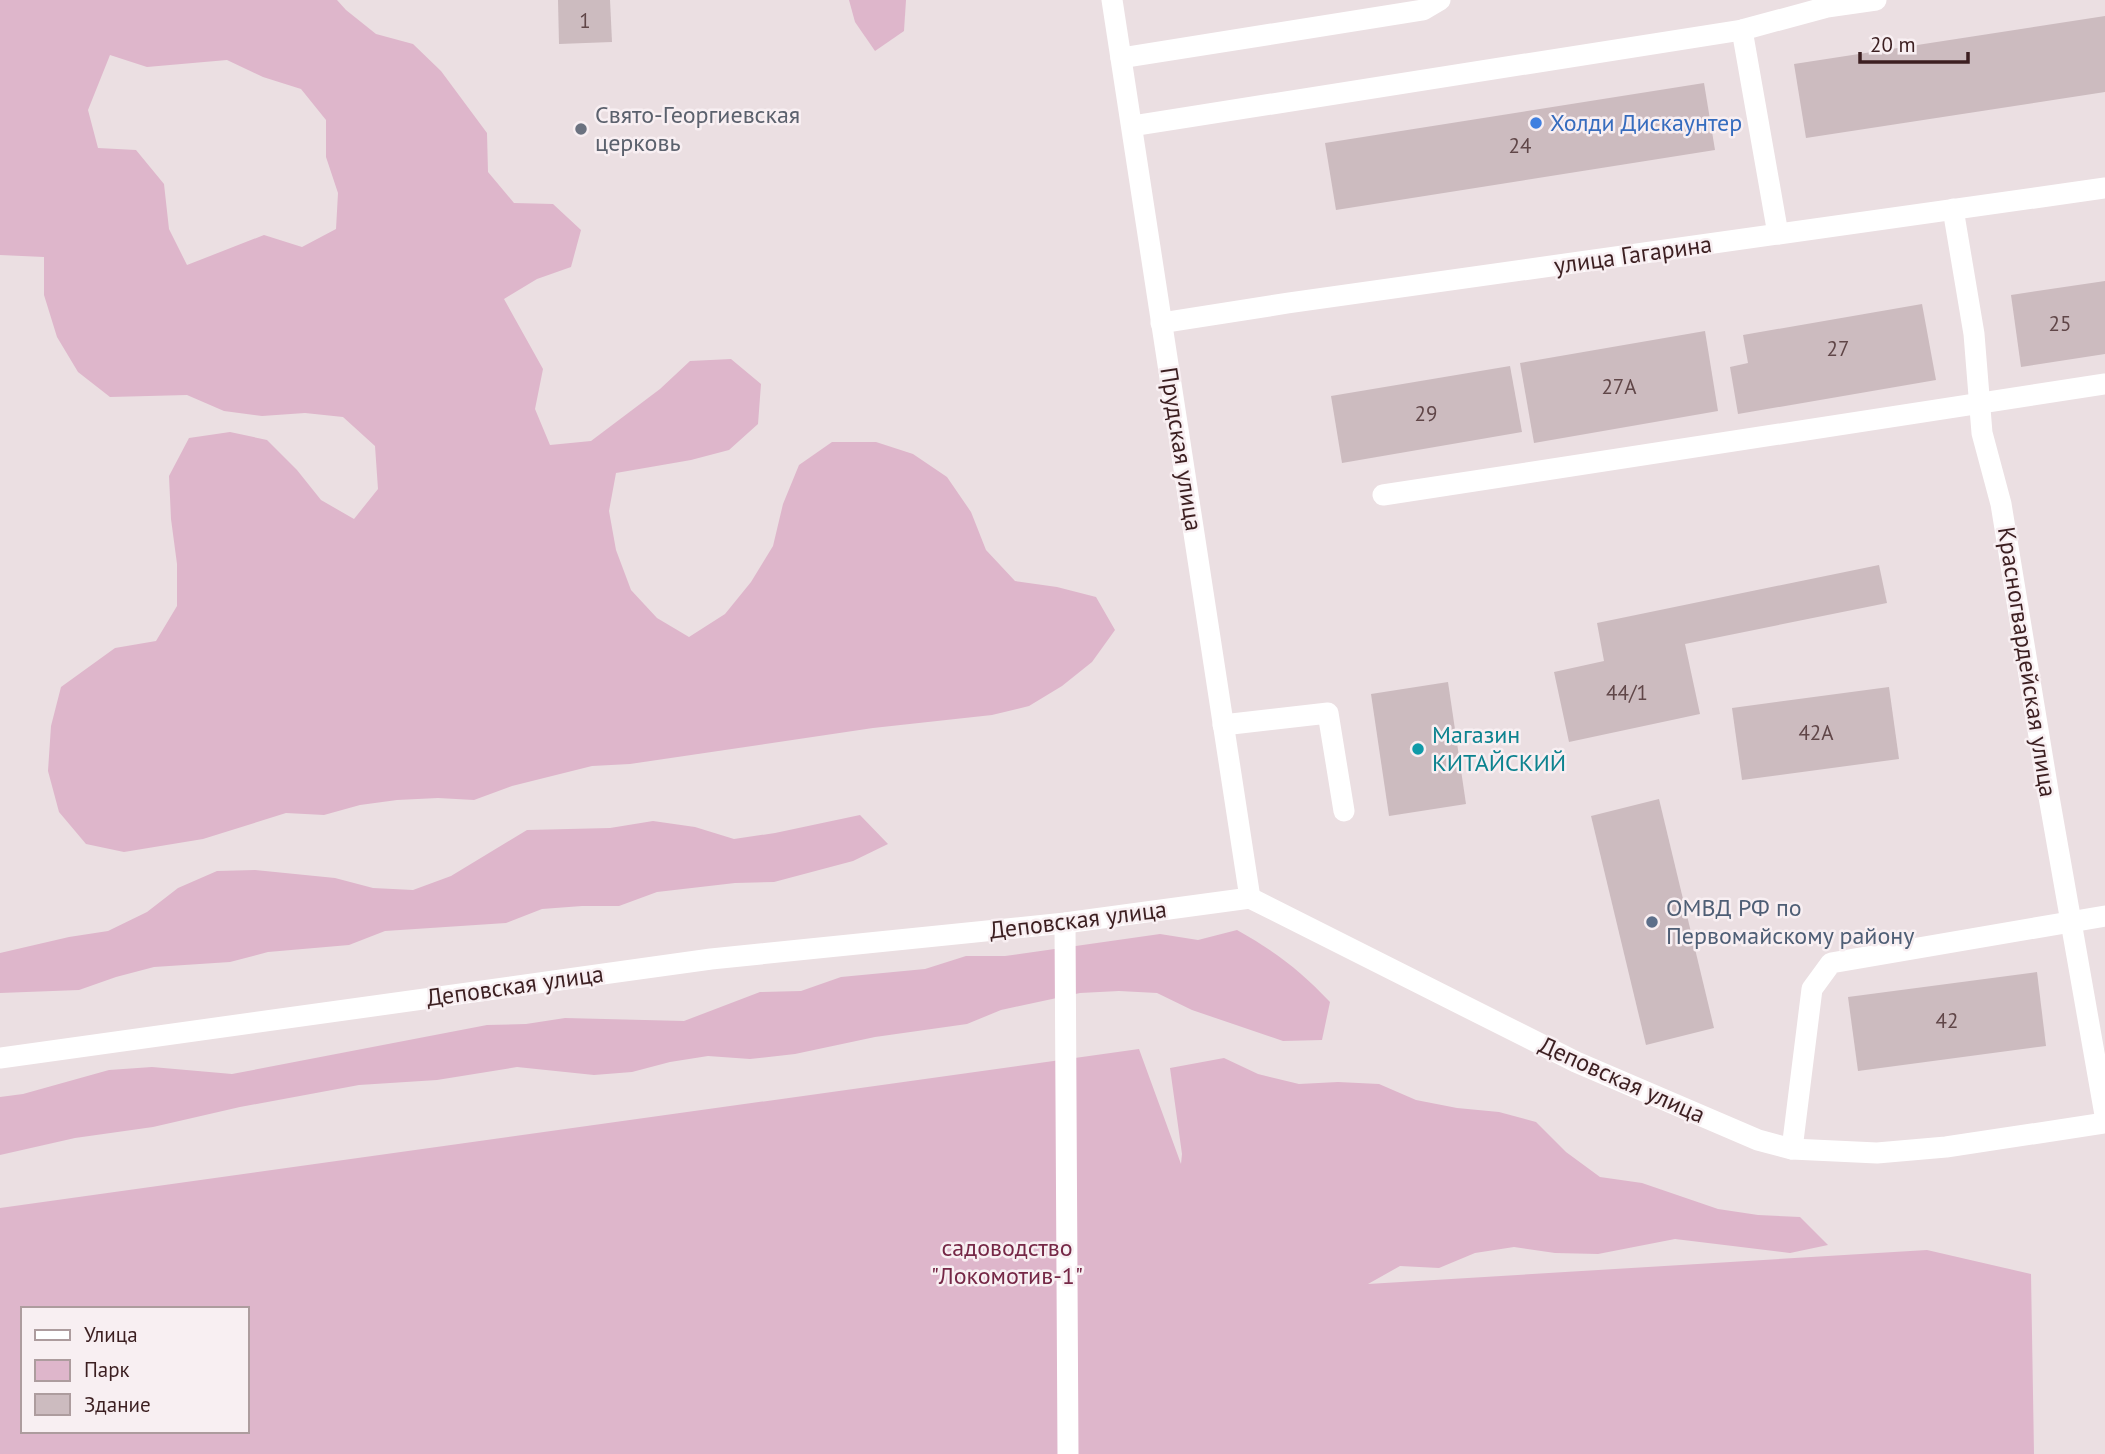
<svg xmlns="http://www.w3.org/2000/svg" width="2105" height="1454" viewBox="0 0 2105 1454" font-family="'PT Sans',sans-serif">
	<rect width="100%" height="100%" fill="#ebdfe2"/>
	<g fill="#deb6cb" fill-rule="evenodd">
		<path d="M0,0H337L346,10L376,34L413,44L441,71L487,133L488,172L514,203L553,204L581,230L571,267L537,279L504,299L543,369L535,409L550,445L591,441L660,389L690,361L731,359L761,384L758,424L729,450L691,460L616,473L609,511L616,550L631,590L657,618L689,637L725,614L751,582L773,546L783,504L799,465L832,442H876L913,454L947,477L971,512L986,550L1015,581L1057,587L1096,597L1115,630L1092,662L1062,686L1029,706L992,715L873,728L630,764L592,766L512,786L474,800L438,798L397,800L360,805L324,815L286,813L203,839L124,852L86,844L59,812L48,771L51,726L61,687L115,648L156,641L177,606V564L171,519L169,476L189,438L230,432L267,440L297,470L321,500L354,519L378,489L375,446L343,417L305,413L262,416L224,411L187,395L110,397L78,372L57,337L44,295V257L0,255ZM110,55L147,67L227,60L263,77L301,89L326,120V157L338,193L336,229L302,247L264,235L187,265L169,229L164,184L136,150L98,148L88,110Z"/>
		<polygon points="849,0 906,0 904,31 875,51 855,22"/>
		<polygon points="860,815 888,844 853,861 774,882 735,883 657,892 619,906 582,906 542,909 506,923 385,931 349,945 268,952 230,962 154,967 116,977 79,990 0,993 0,953 69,937 108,931 147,912 178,888 217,871 255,870 335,878 373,888 413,890 451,876 527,830 610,828 653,821 695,827 734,839 775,833"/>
		<path d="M1237,930C1276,952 1300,970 1330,1002L1322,1040L1283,1041L1192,1010L1157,993L1119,991L1080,993L1001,1010L967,1024L875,1037L795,1054L750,1059L708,1056L670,1062L632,1072L594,1075L517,1067L437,1080L359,1085L240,1107L153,1127L75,1138L0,1155V1097L23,1094L109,1070L152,1067L232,1074L487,1025L526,1024L565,1018L684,1021L760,992L801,991L841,977L925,969L966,956H1005L1160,934L1198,940Z"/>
		<path d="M1139,1049L1181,1164L1182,1154L1170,1068L1224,1058L1258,1074L1299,1084L1338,1082L1379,1084L1416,1100L1457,1108L1499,1112L1536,1122L1566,1152L1600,1177L1642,1183L1718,1209L1758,1215L1800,1217L1828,1245L1790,1253L1675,1239L1598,1254L1555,1253L1514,1247L1475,1253L1439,1268L1400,1266L1368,1284L1927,1250L2031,1274L2034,1454H0V1208ZM23,1309H247V1431H23Z"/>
	</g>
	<g fill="#ccbbbf">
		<polygon points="558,0 610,0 612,42 559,44"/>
		<polygon points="2105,16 2105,92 1806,138 1794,64"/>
		<polygon points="1704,83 1715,150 1336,210 1325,143"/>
		<polygon points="2105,281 2105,354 2021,367 2011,295"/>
		<polygon points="1922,304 1936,380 1738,414 1730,367 1748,363 1743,335"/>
		<polygon points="1705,331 1718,411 1534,443 1520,363"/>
		<polygon points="1510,366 1522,432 1342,463 1331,396"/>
		<polygon points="1879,565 1887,603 1685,644 1700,714 1569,742 1554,672 1604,661 1597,623"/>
		<polygon points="1448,682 1466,804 1389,816 1371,694"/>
		<polygon points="1889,687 1899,759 1742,780 1732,708"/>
		<polygon points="1659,799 1714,1028 1646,1045 1591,816"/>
		<polygon points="2037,972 2046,1046 1858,1071 1848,997"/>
	</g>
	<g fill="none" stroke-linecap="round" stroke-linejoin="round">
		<g stroke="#fff" stroke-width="21">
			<polyline points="1112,0 1250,898"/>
			<polyline points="1742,30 1778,234"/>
			<polyline points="1121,58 1423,10 1440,0"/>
			<polyline points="1132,126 1742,30 1827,7 1876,0"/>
			<polyline points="1953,209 1974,334 1982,433 2001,504 2049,797 2105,1115"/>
			<polyline points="1161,323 1288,303 2105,188"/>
			<polyline points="1383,495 2105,384"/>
			<polyline points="1223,725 1328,713 1344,811"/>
			<polyline points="1065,923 1068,1454"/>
			<polyline points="0,1058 711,959 1065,923 1250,898 1576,1062 1758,1140 1792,1149 1877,1153 1946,1147 2105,1123"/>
			<polyline points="1792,1149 1812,989 1831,963 2105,916"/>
		</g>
	</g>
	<circle fill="#3f7fe0" stroke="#f8eff2" stroke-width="2.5" cx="1536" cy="123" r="7"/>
	<circle fill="#6b7280" stroke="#f8eff2" stroke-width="2.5" cx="581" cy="129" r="7"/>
	<circle fill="#0f9aa8" stroke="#f8eff2" stroke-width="2.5" cx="1418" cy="749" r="7"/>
	<circle fill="#5c6f8a" stroke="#f8eff2" stroke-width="2.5" cx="1652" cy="922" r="7"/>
	<g text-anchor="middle" stroke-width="5" stroke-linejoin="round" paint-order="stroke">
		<g font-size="21" fill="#604648">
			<text x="585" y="28">1</text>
			<text x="1520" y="153">24</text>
			<text x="2060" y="331">25</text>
			<text x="1838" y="356">27</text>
			<text x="1619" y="394">27А</text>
			<text x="1426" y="421">29</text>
			<text x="1627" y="700">44/1</text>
			<text x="1816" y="740">42А</text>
			<text x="1947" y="1028">42</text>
		</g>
		<g font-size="24" fill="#5b616d" stroke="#f8eff2" text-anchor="start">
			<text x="595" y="123">Свято-Георгиевская<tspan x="595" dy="28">церковь</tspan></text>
		</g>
		<g font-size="24" fill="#366cbe" stroke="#f8eff2" text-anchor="start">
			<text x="1550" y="131">Холди Дискаунтер</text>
		</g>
		<g font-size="24" fill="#3c1f21" stroke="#f8eff2">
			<text transform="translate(1633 255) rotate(-8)" y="8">улица Гагарина</text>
			<text transform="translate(1181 449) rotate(81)" y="8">Прудская улица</text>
			<text transform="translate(2027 662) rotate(81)" y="8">Красногвардейская улица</text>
			<text transform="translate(1078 920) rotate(-7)" y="8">Деповская улица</text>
			<text transform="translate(515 986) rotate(-8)" y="8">Деповская улица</text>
			<text transform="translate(1622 1080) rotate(24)" y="8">Деповская улица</text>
		</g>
		<g font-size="24" fill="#0d838f" stroke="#f8eff2" text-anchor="start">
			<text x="1432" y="743">Магазин<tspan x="1432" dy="28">КИТАЙСКИЙ</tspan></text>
		</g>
		<g font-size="24" fill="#4e5e75" stroke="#f8eff2" text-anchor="start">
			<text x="1666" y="916">ОМВД РФ по<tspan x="1666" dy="28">Первомайскому району</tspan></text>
		</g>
		<g font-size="24" fill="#752746" stroke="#f8eff2">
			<text x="1007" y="1256">садоводство<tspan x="1007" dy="28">"Локомотив-1"</tspan></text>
		</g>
	</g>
	<rect x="21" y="1307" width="228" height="126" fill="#f8eff2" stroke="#ad9c9e" stroke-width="2"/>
	<rect x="35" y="1330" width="35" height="10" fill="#ffffff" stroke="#ad9c9e" stroke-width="2"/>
	<text x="84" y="1342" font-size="21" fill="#3c1f21">Улица</text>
	<rect x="35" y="1360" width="35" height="21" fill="#deb6cb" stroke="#ad9c9e" stroke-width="2"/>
	<text x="84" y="1377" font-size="21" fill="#3c1f21">Парк</text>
	<rect x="35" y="1394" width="35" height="21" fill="#ccbbbf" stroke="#ad9c9e" stroke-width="2"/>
	<text x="84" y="1412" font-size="21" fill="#3c1f21">Здание</text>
	<path d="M1860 52v10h108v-10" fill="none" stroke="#3c1f21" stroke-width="3.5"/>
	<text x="1870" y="52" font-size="21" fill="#3c1f21" stroke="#f8eff2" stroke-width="5" paint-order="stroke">20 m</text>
</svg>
